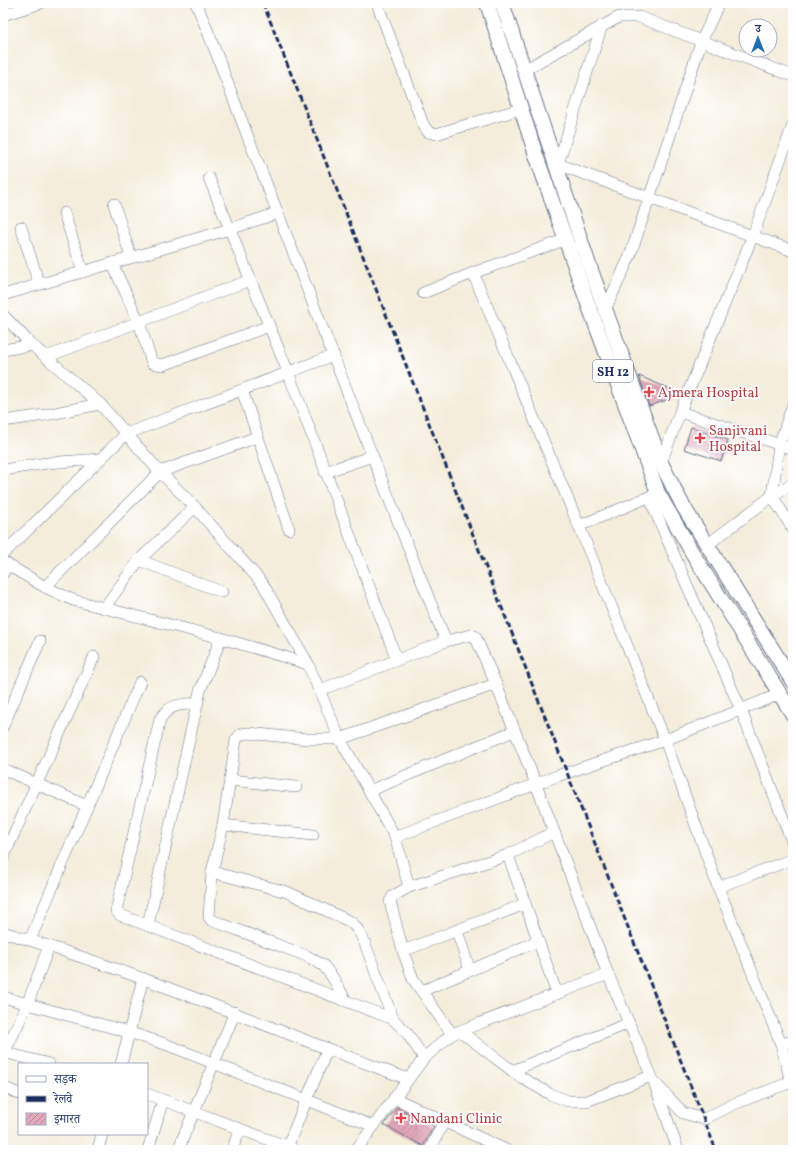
<svg xmlns="http://www.w3.org/2000/svg" width="796" height="1153" viewBox="0 0 796 1153" font-family="Vollkorn,'Noto Serif Devanagari',serif">
	<defs>
		<pattern id="building-hatch" width="6" height="6" patternUnits="userSpaceOnUse"><rect width="6" height="6" fill="#e1a8b9"/><path d="M-1 1l2-2M0 6l6-6M5 7l2-2" fill="none" stroke="#b6899a"/></pattern>
	</defs>
	<rect width="100%" height="100%" fill="#fff"/>
	<filter id="ink" filterUnits="userSpaceOnUse"><feTurbulence type="fractalNoise" baseFrequency=".025" numOctaves="2"/><feDisplacementMap in="SourceGraphic" scale="8" xChannelSelector="R" yChannelSelector="G"/><feConvolveMatrix kernelMatrix="1 2 1 2 8 2 1 2 1" color-interpolation-filters="sRGB"/></filter>
	<filter id="wash" filterUnits="userSpaceOnUse"><feTurbulence type="fractalNoise" baseFrequency=".012" numOctaves="4" result="noise"/><feDisplacementMap in="SourceGraphic" scale="16" xChannelSelector="R" yChannelSelector="G"/><feGaussianBlur stdDeviation="0.9" result="paint"/><feColorMatrix in="noise" values="0 0 0 0 0 0 0 0 0 0 0 0 0 0 0 0 0 1.4 0 .05"/><feComposite in="paint" operator="in"/></filter>
	<g filter="url(#wash)">
		<rect width="100%" height="100%" fill="#f4eddb"/>
		<g id="blocks">
			<g fill="url(#building-hatch)">
				<polygon points="639,376 680,393 679,396 649,406"/>
				<polygon points="691,427 728,440 721,461 684,449"/>
				<polygon points="397,1107 434,1126 423,1146 384,1125"/>
			</g>
		</g>
	</g>
	<g filter="url(#ink)">
		<use href="#blocks" fill-opacity="0" stroke="#67728a" stroke-width="1"/>
		<g fill="none" stroke-linecap="round" stroke-linejoin="round">
			<g stroke="#67728a" stroke-width="12">
				<g id="minor">
					<path d="M196,3C218,54 236,108 257,160C320,320 381,482 446,641"/>
					<polyline points="378,6 423,124 428,132 436,134 521,109"/>
					<polyline points="3,15 41,3"/>
					<polyline points="524,70 619,17 639,17 793,76"/>
					<polyline points="555,163 793,251"/>
					<polyline points="558,164 602,25"/>
					<polyline points="209,178 288,372 397,660"/>
					<polyline points="114,204 131,257"/>
					<polyline points="64,213 83,272"/>
					<polyline points="21,227 39,284"/>
					<polyline points="567,239 473,273 579,526 665,740 718,887 781,1044 791,1082"/>
					<polyline points="112,263 139,322 152,363 163,365 269,326"/>
					<polyline points="423,293 473,273"/>
					<polyline points="3,295 230,229 278,213"/>
					<polyline points="605,310 630,256 701,42 719,3"/>
					<polyline points="3,315 32,345 100,404 160,472 195,507 263,584 308,664 340,739 395,837 409,887 393,896 390,901 403,951 413,979 452,1034 608,974 654,1082 678,1150"/>
					<polyline points="3,350 32,345"/>
					<polyline points="46,357 250,280"/>
					<polyline points="242,390 289,529"/>
					<polyline points="680,412 793,449"/>
					<polyline points="3,421 45,415 100,404"/>
					<polyline points="661,463 680,412 753,235 793,125"/>
					<polyline points="3,470 47,463 100,459"/>
					<polyline points="325,472 373,456"/>
					<polyline points="772,496 779,445 793,404"/>
					<polyline points="772,496 793,483"/>
					<polyline points="649,497 741,710 793,844"/>
					<polyline points="579,526 656,494"/>
					<polyline points="707,545 772,496 793,529"/>
					<polyline points="3,554 126,434 334,355"/>
					<polyline points="139,560 222,592"/>
					<polyline points="3,562 45,587 73,600 221,638 308,664"/>
					<polyline points="3,573 7,564"/>
					<polyline points="45,587 160,472 257,437"/>
					<polyline points="104,608 139,560 195,507"/>
					<polyline points="320,690 446,641 471,635 475,636 496,684 536,784 608,974"/>
					<path d="M198,703C180,705 171,703 160,719L116,911L120,915L393,1019L407,1033L424,1058"/>
					<polyline points="3,726 40,641"/>
					<polyline points="3,769 87,806"/>
					<polyline points="230,780 296,787"/>
					<polyline points="369,791 514,731"/>
					<polyline points="223,825 313,835"/>
					<polyline points="395,837 557,776 665,740 780,694"/>
					<polyline points="508,855 557,994"/>
					<polyline points="3,858 94,657"/>
					<polyline points="212,872 287,892 351,922 358,930 364,941 393,1019"/>
					<polyline points="409,887 508,855 554,832"/>
					<polyline points="718,887 793,859"/>
					<polyline points="148,925 200,691 221,638"/>
					<polyline points="457,931 470,971"/>
					<path d="M3,932C141,973 273,1030 408,1079"/>
					<polyline points="30,940 140,682"/>
					<polyline points="403,951 525,904"/>
					<polyline points="422,991 538,941"/>
					<polyline points="3,997 128,1032 165,1044 373,1126"/>
					<polyline points="346,1001 333,978 324,966 307,956 211,920 209,917 212,872 223,825 236,740 241,734 248,733 307,739 340,739 496,684"/>
					<polyline points="460,1031 522,1078 550,1094 568,1101 587,1101 651,1076"/>
					<polyline points="781,1044 793,1041"/>
					<polyline points="3,1052 49,1064"/>
					<polyline points="3,1056 27,1005 49,946"/>
					<polyline points="121,1064 143,978"/>
					<polyline points="512,1071 629,1023"/>
					<polyline points="657,1085 683,1113 704,1119 734,1104 791,1082 793,1086"/>
					<polyline points="3,1087 19,1094"/>
					<polyline points="147,1094 296,1150"/>
					<polyline points="394,1098 506,1150"/>
					<polyline points="98,1150 102,1134"/>
					<polyline points="148,1150 163,1100"/>
					<polyline points="178,1150 235,1012"/>
					<polyline points="232,1150 240,1129"/>
					<polyline points="286,1150 327,1050"/>
					<polyline points="356,1150 424,1058 452,1034"/>
					<polyline points="430,1150 444,1121"/>
				</g>
			</g>
			<g stroke="#67728a" stroke-width="16">
				<g id="major">
					<polyline points="487,3 536,155 587,301 658,493 693,554 793,715"/>
					<polyline points="502,3 588,262 661,463 683,506 793,682"/>
				</g>
			</g>
			<use href="#minor" stroke="#fff" stroke-width="11"/>
			<use href="#major" stroke="#fff" stroke-width="14"/>
			<polyline stroke="#1b2f5e" stroke-width="3" stroke-dasharray="6 3" stroke-linecap="butt" points="263,3 716,1150"/>
		</g>
	</g>
	<g fill="#e0444e" stroke="#fff" stroke-width="1.5">
		<path d="M647 386h4v4h4v4h-4v4h-4v-4h-4v-4h4z"/>
		<path d="M698 432h4v4h4v4h-4v4h-4v-4h-4v-4h4z"/>
		<path d="M399 1112h4v4h4v4h-4v4h-4v-4h-4v-4h4z"/>
	</g>
	<g text-anchor="middle" stroke-width="3.5" stroke-linejoin="round" paint-order="stroke">
		<rect fill="#fff" stroke="#5f6d8e" stroke-width="1" x="593" y="360" width="40" height="22" rx="3"/>
		<g font-size="13" font-weight="bold" fill="#1b2f5e">
			<text x="613" y="376">SH 12</text>
		</g>
		<g font-size="14" fill="#be3a42" stroke="#fff" text-anchor="start">
			<text x="658" y="397">Ajmera Hospital</text>
			<text x="709" y="435">Sanjivani<tspan x="709" dy="16">Hospital</tspan></text>
			<text x="410" y="1123">Nandani Clinic</text>
		</g>
	</g>
	<rect width="796" height="1153" fill="none" stroke="#fff" stroke-width="16"/>
	<rect x="18" y="1063" width="130" height="72" fill="#ffffff" stroke="#a4acbf"/>
	<rect x="26" y="1076" width="20" height="6" fill="#ffffff" stroke="#a4acbf"/>
	<text x="54" y="1083" font-size="12" fill="#1b2f5e">सड़क</text>
	<rect x="26" y="1096" width="20" height="6" fill="#1b2f5e" stroke="#a4acbf"/>
	<text x="54" y="1103" font-size="12" fill="#1b2f5e">रेलवे</text>
	<rect x="26" y="1113" width="20" height="12" fill="url(#building-hatch)" stroke="#a4acbf"/>
	<text x="54" y="1123" font-size="12" fill="#1b2f5e">इमारत</text>
	<g transform="translate(758 38)"><circle r="19" fill="#ffffff" stroke="#a4acbf"/>
	<path d="M0-3L7 15L0 10L-7 15Z" fill="#1f6fb2"/>
	<text y="-6" font-size="11" font-weight="bold" text-anchor="middle" fill="#1b2f5e">उ</text>
	</g>
</svg>
